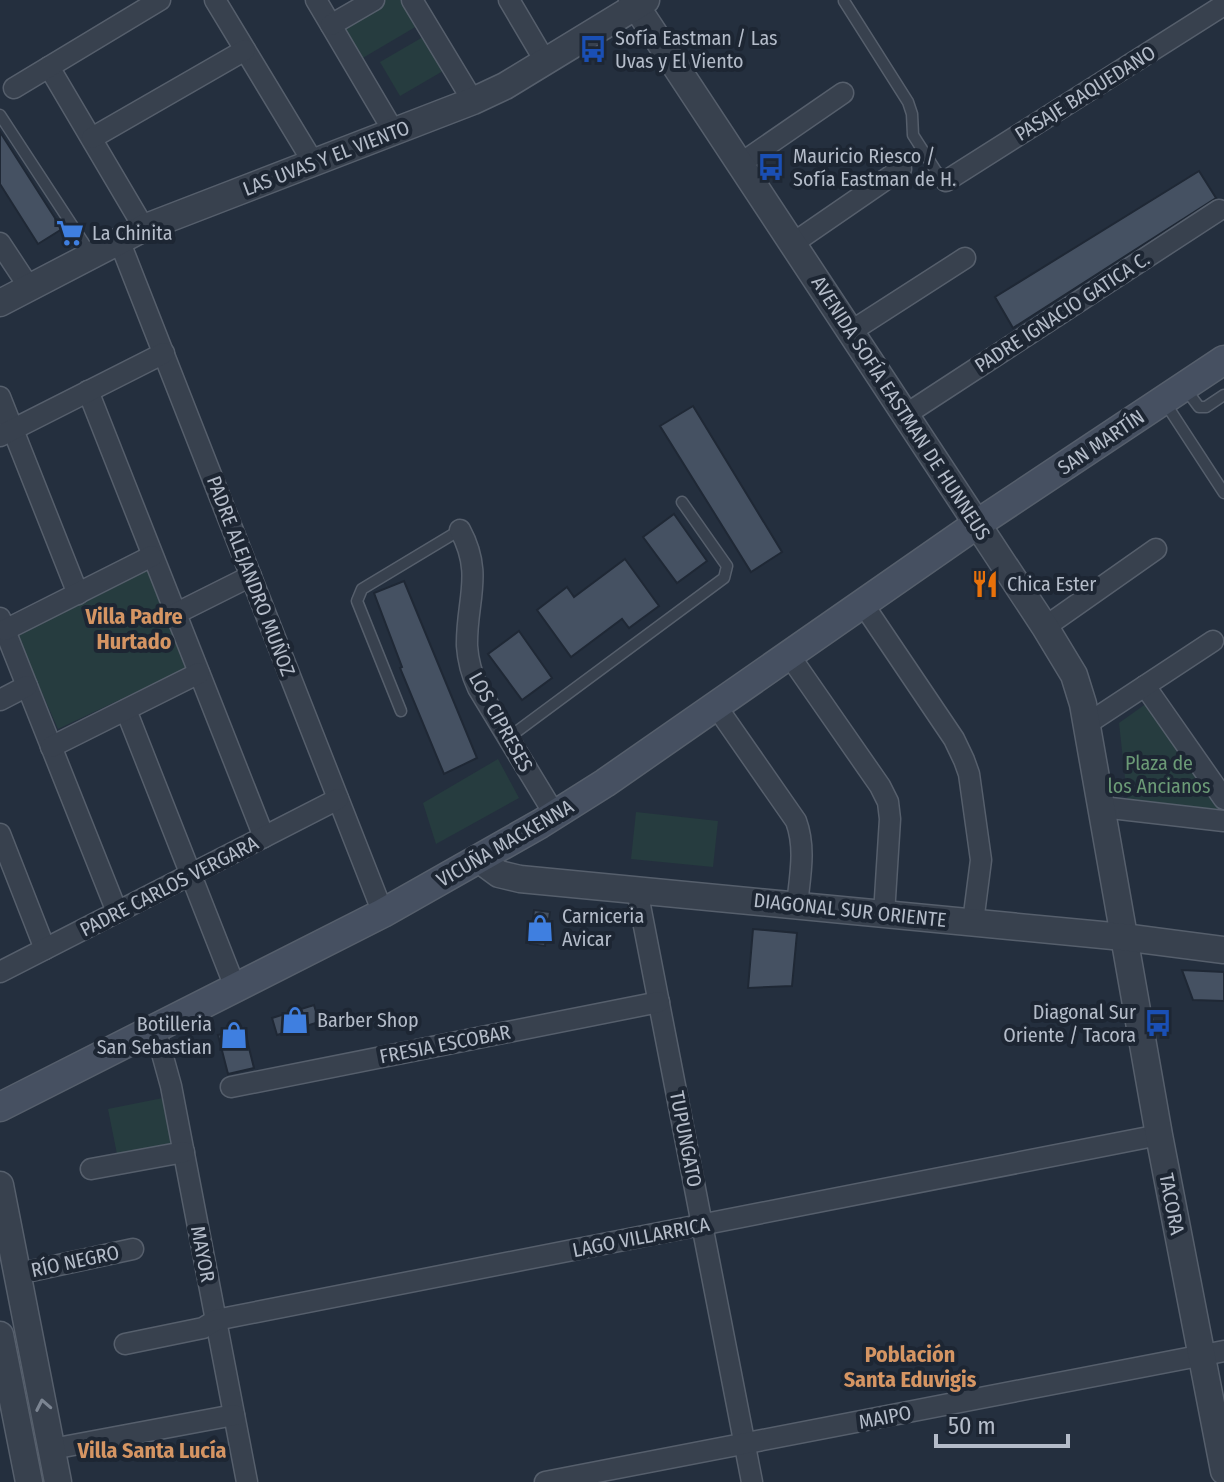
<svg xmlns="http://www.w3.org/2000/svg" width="1224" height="1482" viewBox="0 0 1224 1482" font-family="'Fira Sans Condensed',sans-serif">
	<rect width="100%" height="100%" fill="#242f3e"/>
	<g fill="#263c3f">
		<polygon points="382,0 401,0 417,26 361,59 341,25"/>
		<polygon points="423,37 443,71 400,96 380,62"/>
		<polygon points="148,564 191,666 58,729 16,634"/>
		<polygon points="1150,701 1224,807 1224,815 1128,805 1119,723"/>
		<polygon points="498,759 519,798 436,844 423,803"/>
		<polygon points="636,812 718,821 713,867 631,859"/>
		<polygon points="163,1098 172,1143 117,1154 108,1109"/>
	</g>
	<g fill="#455162" stroke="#1f2835" stroke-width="2">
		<polygon points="0,132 62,229 38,244 0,184"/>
		<polygon points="1199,171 1216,198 1013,328 995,297"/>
		<polygon points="693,406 782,552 751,572 660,426"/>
		<polygon points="674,514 707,561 677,583 643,537"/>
		<polygon points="625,559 659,606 629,628 622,619 571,657 537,610 567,587 574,597"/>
		<polygon points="404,581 477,758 444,774 400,668 402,667 374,593"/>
		<polygon points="519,631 552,678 522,700 488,654"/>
		<polygon points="534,910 550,912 545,946 530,944"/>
		<polygon points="753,929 797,933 792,986 748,988"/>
		<polygon points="1182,970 1224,972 1224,1001 1193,1000"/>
		<polygon points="314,1005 319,1022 277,1035 272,1018"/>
		<polygon points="244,1028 254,1068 228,1074 218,1035"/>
	</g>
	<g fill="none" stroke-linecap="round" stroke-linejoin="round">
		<g stroke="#565f6c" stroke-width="13">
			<g id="service">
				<polyline points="844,1 908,102 912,114 913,135 936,171 946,181"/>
				<polyline points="0,115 91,254"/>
				<polyline points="1184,387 1199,407 1206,407 1224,395"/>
				<polyline points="1164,401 1224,493"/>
				<polyline points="401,711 357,601 362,589 460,530"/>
				<polyline points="508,738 724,578 727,566 682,502"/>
			</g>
		</g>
		<g stroke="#565f6c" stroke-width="23">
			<g id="minor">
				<polyline points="215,0 313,162"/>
				<polyline points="316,0 394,132"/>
				<polyline points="412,0 473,101"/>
				<polyline points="509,0 545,61"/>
				<polyline points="331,25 374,0"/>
				<polyline points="49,67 144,228"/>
				<polyline points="14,88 160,0"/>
				<polyline points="92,138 245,50"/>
				<polyline points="740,164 843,93"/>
				<polyline points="946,181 1224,5"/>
				<polyline points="119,240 383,913"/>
				<polyline points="0,243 29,287"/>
				<polyline points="792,244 901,169"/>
				<polyline points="850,332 965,258"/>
				<polyline points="88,391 264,837"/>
				<polyline points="0,397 78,594"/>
				<polyline points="905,415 1219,210"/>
				<polyline points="0,436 164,353"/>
				<path d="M460,530C484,574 466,601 467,646C468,661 472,675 478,688L555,815"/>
				<polyline points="863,604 954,739 964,760 969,774 981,860 973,922"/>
				<polyline points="175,614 251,576"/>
				<polyline points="0,618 117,912"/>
				<polyline points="1045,627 1156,549"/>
				<polyline points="5,630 152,556"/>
				<polyline points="789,655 880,786 888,802 890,819 884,914"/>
				<polyline points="1145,686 1224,799"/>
				<polyline points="0,700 27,686"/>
				<path d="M716,706L796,821C806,848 800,876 797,905"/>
				<polyline points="126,710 235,987"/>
				<polyline points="1087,724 1213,641"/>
				<polyline points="51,747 199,673"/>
				<polyline points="1102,807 1224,821"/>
				<polyline points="0,834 45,949"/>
				<polyline points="637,890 752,1482"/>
				<polyline points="0,972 338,799"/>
				<polyline points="155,1028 171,1086 247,1482"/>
				<polyline points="231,1087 659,1002"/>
				<polyline points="91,1169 184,1152"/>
				<polyline points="17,1274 133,1249"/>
				<polyline points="125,1344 203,1328 216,1320 226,1318 1159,1135"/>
				<polyline points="52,1449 234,1415"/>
				<polyline points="545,1482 1224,1351"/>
			</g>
		</g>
		<g stroke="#565f6c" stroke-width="29">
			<g id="tertiary">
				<polyline points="632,0 1045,627 1074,675 1083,704 1159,1135 1224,1471"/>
				<polyline points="0,303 144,228 473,101 505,86 646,0"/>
				<polyline points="480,860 499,874 520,879 1123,937 1224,950"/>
				<polyline points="0,1185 58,1482"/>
				<polyline points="0,1335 29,1482"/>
			</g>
		</g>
		<g stroke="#565f6c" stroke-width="31">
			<polyline id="secondary" points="0,1107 383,913 540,824 605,783 977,524 1224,360"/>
		</g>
		<use href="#service" stroke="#38414e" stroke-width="10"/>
		<use href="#minor" stroke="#38414e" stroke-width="20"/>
		<use href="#tertiary" stroke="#38414e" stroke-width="26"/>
		<use href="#secondary" stroke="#465061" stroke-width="28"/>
	</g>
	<defs><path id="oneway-chevron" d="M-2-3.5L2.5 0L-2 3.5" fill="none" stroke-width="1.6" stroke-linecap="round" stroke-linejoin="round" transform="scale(2)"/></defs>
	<use stroke="#7c8592" href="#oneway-chevron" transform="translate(43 1405) rotate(-101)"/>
	<defs>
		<g id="bus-bare" transform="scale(2.16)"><path d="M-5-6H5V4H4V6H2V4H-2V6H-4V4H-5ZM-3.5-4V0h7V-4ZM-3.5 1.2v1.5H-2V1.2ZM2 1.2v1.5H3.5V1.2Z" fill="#1a4fb4" stroke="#1d2633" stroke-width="2.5" paint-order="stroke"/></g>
		<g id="supermarket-bare" transform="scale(2.16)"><path d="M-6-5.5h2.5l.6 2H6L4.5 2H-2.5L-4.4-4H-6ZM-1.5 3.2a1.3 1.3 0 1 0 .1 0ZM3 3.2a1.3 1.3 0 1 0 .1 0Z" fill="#3f7fe0" stroke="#1d2633" stroke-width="2.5" paint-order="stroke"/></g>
		<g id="restaurant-bare" transform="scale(2.16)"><path d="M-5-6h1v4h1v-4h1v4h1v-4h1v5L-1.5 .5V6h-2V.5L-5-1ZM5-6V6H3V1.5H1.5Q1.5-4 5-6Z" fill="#e8710a" stroke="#1d2633" stroke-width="2.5" paint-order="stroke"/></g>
		<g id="shop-bare" transform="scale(2.16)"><path d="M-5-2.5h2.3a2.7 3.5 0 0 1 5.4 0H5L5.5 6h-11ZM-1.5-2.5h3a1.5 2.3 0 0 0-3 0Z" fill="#3f7fe0" stroke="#1d2633" stroke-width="2.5" paint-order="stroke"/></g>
	</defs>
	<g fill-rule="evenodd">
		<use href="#bus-bare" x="593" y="49"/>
		<use href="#bus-bare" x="771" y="167"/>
		<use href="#supermarket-bare" x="70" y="233"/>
		<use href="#restaurant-bare" x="985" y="584"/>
		<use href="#shop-bare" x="540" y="928"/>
		<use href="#shop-bare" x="295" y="1020"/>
		<use href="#bus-bare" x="1158" y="1023"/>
		<use href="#shop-bare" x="234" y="1035"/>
	</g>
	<g text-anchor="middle" stroke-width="8" stroke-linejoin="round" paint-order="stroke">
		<g font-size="20" fill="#b4bcc9" stroke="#1d2633" text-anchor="start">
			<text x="615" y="45">Sofía Eastman / Las<tspan x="615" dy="23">Uvas y El Viento</tspan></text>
			<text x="793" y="163">Mauricio Riesco /<tspan x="793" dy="23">Sofía Eastman de H.</tspan></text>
			<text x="92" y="240">La Chinita</text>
			<text x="1007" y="591">Chica Ester</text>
			<text x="562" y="923">Carniceria<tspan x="562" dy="23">Avicar</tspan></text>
			<text x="1136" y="1019" text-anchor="end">Diagonal Sur<tspan x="1136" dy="23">Oriente / Tacora</tspan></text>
			<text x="317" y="1027">Barber Shop</text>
			<text x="212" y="1031" text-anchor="end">Botilleria<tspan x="212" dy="23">San Sebastian</tspan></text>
		</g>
		<g font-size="20" fill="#b4bcc9" stroke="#1d2633">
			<text transform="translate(1085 93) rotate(-32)" y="7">PASAJE BAQUEDANO</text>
			<text transform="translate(326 158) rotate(-21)" y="7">LAS UVAS Y EL VIENTO</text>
			<text transform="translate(1062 312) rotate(-33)" y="7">PADRE IGNACIO GATICA C.</text>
			<text transform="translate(901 408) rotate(57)" y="7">AVENIDA SOFÍA EASTMAN DE HUNNEUS</text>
			<text transform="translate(1101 442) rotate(-34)" y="7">SAN MARTÍN</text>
			<text transform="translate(251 576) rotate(69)" y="7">PADRE ALEJANDRO MUÑOZ</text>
			<text transform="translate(501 722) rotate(61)" y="7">LOS CIPRESES</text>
			<text transform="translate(505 843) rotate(-30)" y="7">VICUÑA MACKENNA</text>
			<text transform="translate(169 886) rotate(-27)" y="7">PADRE CARLOS VERGARA</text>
			<text transform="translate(850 910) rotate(6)" y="7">DIAGONAL SUR ORIENTE</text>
			<text transform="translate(445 1044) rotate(-11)" y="7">FRESIA ESCOBAR</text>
			<text transform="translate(686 1139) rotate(79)" y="7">TUPUNGATO</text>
			<text transform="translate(1172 1204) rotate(79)" y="7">TACORA</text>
			<text transform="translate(641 1237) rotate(-11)" y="7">LAGO VILLARRICA</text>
			<text transform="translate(203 1254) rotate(79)" y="7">MAYOR</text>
			<text transform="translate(75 1261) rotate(-12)" y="7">RÍO NEGRO</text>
			<text transform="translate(885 1417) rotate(-11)" y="7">MAIPO</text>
		</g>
		<g font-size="20" fill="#6b9a76" stroke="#1d2633">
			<text x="1159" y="770">Plaza de<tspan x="1159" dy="23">los Ancianos</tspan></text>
		</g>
		<g font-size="22" font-weight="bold" fill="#d59563" stroke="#1d2633">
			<text x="134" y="624">Villa Padre<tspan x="134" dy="25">Hurtado</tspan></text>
			<text x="910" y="1362">Población<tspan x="910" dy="25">Santa Eduvigis</tspan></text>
			<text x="152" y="1458">Villa Santa Lucía</text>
		</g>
	</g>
	<path d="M936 1434v12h132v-12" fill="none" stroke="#b4bcc9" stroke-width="4"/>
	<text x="948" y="1434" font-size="24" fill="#b4bcc9" stroke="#1d2633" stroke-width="6" paint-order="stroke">50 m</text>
</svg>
